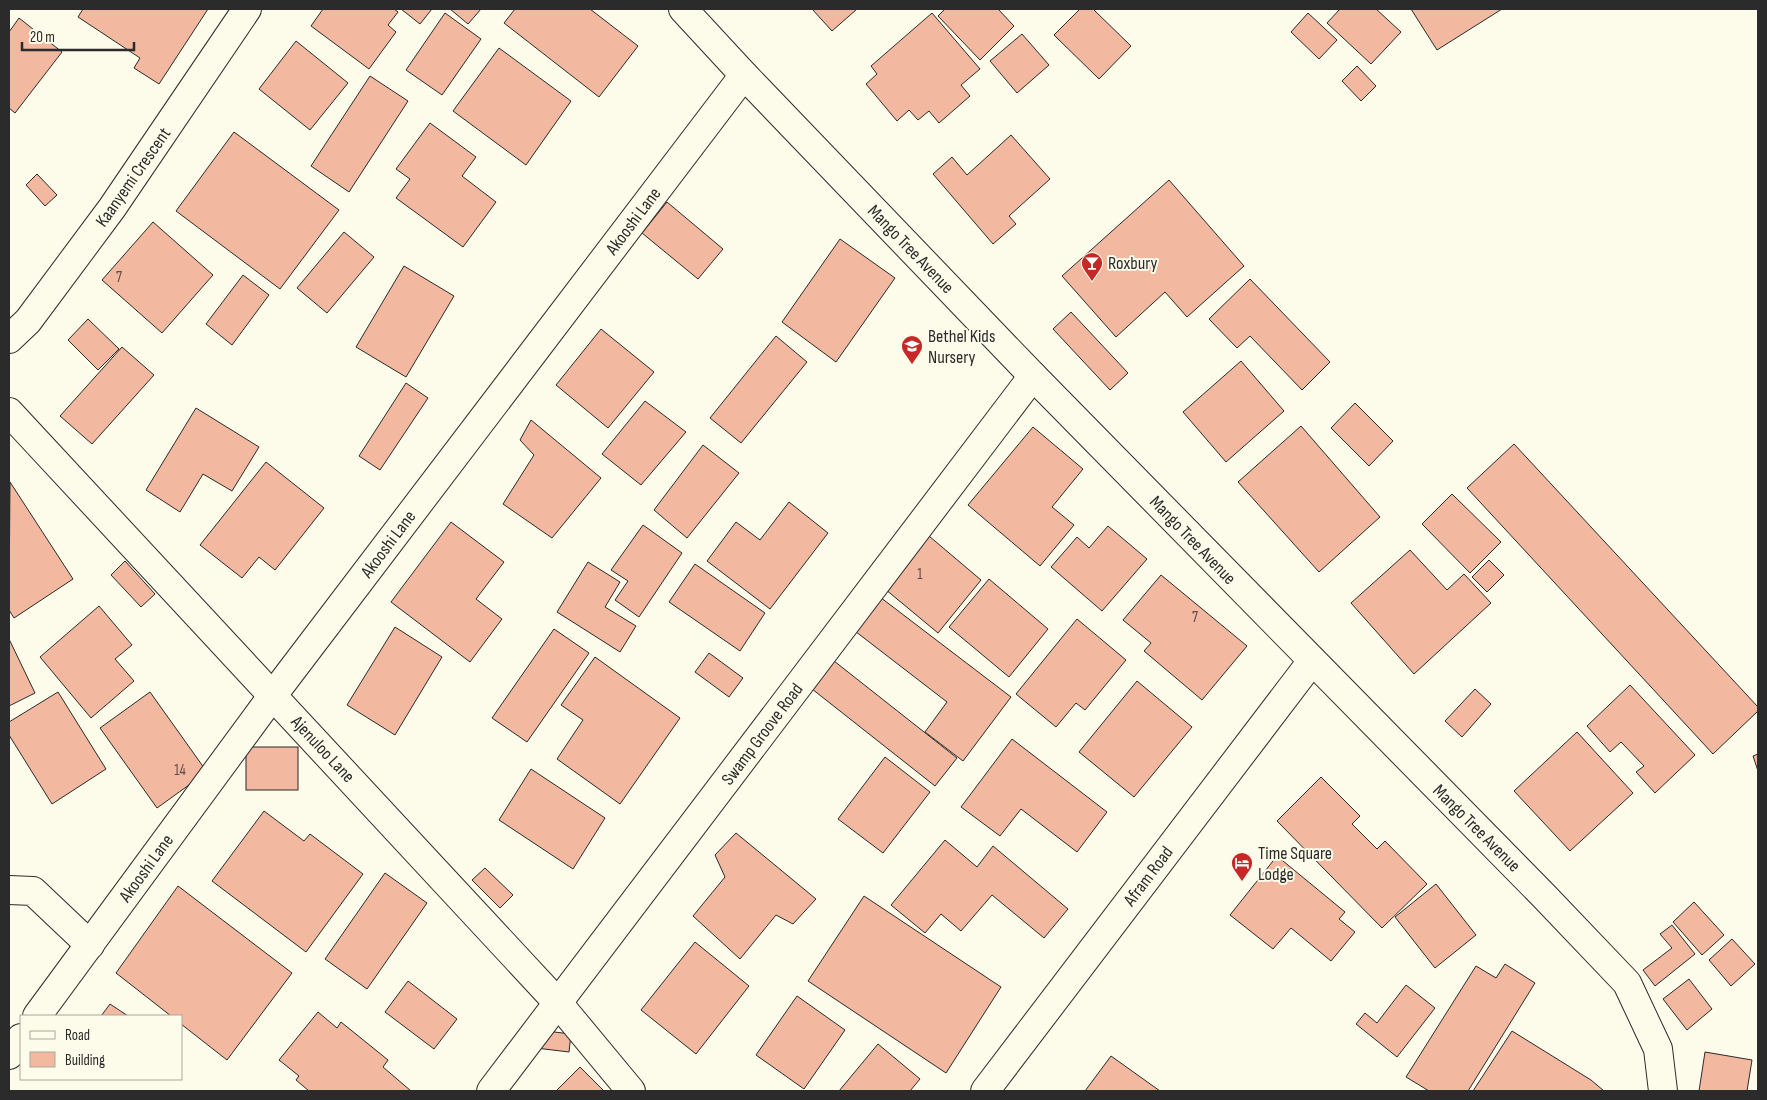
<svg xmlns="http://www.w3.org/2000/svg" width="1767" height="1100" viewBox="0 0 1767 1100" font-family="'Sofia Sans Condensed',sans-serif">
	<rect width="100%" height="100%" fill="#fdfbea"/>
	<g fill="#f2b8a0" stroke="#2b2b2b">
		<polygon points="83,9 208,9 159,84 134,68 140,58 78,17"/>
		<polygon points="323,9 394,9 398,12 388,25 396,32 369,69 311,26"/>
		<polygon points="401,9 432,9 420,24"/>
		<polygon points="450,9 481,9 468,24"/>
		<polygon points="515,9 590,9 638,46 599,97 504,23"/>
		<polygon points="812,9 857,9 832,31"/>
		<polygon points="945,9 998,9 1014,26 980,60 938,16"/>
		<polygon points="1080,9 1093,9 1131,46 1099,79 1054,35"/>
		<polygon points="1340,9 1376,9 1401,32 1371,64 1327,23"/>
		<polygon points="1411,9 1502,9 1437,50"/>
		<polygon points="445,13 481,39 442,95 406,70"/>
		<polygon points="932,13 980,69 961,85 970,96 939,123 929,111 918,120 909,110 897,121 866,84 877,74 871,66"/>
		<polygon points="1308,13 1337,40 1319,59 1291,32"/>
		<polygon points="19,18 62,52 15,113 9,108 9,32"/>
		<polygon points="1022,34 1049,65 1017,93 990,61"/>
		<polygon points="296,41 348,83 310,130 259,89"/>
		<polygon points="499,48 571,101 526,165 453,111"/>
		<polygon points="1357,66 1376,86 1361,101 1342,81"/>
		<polygon points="370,76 408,101 349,192 311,166"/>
		<polygon points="430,123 476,157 462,176 496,202 463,247 396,198 410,179 396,169"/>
		<polygon points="234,132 339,210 280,289 176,211"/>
		<polygon points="1011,135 1050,179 1009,216 1016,224 993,244 933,174 952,157 967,175"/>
		<polygon points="37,174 57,195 45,206 26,185"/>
		<polygon points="1169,180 1244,266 1187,317 1165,292 1116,337 1062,276"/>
		<polygon points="667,202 723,249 698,279 642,233"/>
		<polygon points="153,222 213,275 162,333 102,280"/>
		<polygon points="344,232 374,257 327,313 297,288"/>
		<polygon points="840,239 895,278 836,362 782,322"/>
		<polygon points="404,266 454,296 406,377 356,347"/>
		<polygon points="243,275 269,295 232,345 206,324"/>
		<polygon points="1250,279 1330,362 1302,390 1250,336 1237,348 1209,319"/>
		<polygon points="1071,312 1128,373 1110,390 1053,329"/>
		<polygon points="88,319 119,349 98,370 68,340"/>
		<polygon points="601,329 654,372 608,428 556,385"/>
		<polygon points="776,336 807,362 741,443 710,418"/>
		<polygon points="122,347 154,375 92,444 60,416"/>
		<polygon points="1241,361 1284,411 1226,462 1183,412"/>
		<polygon points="406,383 428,398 380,470 359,456"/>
		<polygon points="645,401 686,432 641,485 602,454"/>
		<polygon points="1355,403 1393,441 1369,466 1331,428"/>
		<polygon points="196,408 259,447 232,491 203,474 180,512 146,490"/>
		<polygon points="531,420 601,478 552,538 503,504 534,455 520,440"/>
		<polygon points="1301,426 1380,517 1319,572 1238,482"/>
		<polygon points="1033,427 1083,469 1052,507 1074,525 1040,566 968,505"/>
		<polygon points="1514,444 1758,707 1758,711 1713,754 1467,488"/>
		<polygon points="703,445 739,473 687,538 654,510"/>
		<polygon points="266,462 324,508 275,570 259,557 242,578 200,545"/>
		<polygon points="10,482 73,579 14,618 9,610"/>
		<polygon points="1452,494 1501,542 1470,573 1422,524"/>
		<polygon points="789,502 828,533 770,609 707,561 736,522 760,540"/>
		<polygon points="451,522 504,562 476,599 502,619 470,662 391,602"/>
		<polygon points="643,525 682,553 639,617 615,600 628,581 611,570"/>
		<polygon points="1108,526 1147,559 1102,611 1051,567 1077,537 1089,548"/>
		<polygon points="929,536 981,580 938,633 885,589"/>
		<polygon points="1410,550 1447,590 1464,574 1491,603 1414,674 1351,603"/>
		<polygon points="1489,560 1504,575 1487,592 1472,577"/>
		<polygon points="125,561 155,594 141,607 111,575"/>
		<polygon points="588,562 620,582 605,607 636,626 620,652 557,612"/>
		<polygon points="695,564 765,613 740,651 669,602"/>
		<polygon points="1161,575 1247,646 1202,700 1144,651 1151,643 1123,620"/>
		<polygon points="989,579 1048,629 1009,677 949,627"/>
		<polygon points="876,594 1011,697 963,761 925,732 947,702 851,628"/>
		<polygon points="99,606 132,645 115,659 134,681 91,718 40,657"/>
		<polygon points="1077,619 1126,660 1085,710 1076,703 1056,727 1016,694"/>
		<polygon points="395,627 442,657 395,735 347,705"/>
		<polygon points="554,629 589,653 527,742 492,718"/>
		<polygon points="9,639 35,693 9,706"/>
		<polygon points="709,653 743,678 729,697 695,672"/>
		<polygon points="595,657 680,718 620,804 557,759 583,720 561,705"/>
		<polygon points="829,657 957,758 935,786 807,685"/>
		<polygon points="1137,681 1192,727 1134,797 1079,752"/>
		<polygon points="1630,685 1695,755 1655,793 1636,772 1644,766 1621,742 1610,752 1587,726"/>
		<polygon points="1475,689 1491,704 1462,737 1445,721"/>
		<polygon points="58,692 106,769 52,804 9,735 9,722"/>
		<polygon points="150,692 207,772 157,808 100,728"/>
		<polygon points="1577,732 1633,793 1570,851 1514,791"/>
		<polygon points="1012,739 1107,812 1077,852 1021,809 1000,836 961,807"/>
		<rect x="246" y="747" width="52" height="43"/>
		<polygon points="1758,754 1758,771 1753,756"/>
		<polygon points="885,757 930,792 883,853 838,819"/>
		<polygon points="531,769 605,818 573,869 499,820"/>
		<polygon points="1321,777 1360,816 1352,824 1377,849 1385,841 1427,884 1382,928 1277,821"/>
		<polygon points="264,811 304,841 310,834 363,874 306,952 212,881"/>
		<polygon points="736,833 816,899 793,924 776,915 740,959 693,916 725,877 715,855"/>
		<polygon points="945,840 977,867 993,846 1068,909 1044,938 992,895 961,931 941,914 925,933 891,905"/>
		<polygon points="1277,856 1345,912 1339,919 1355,932 1331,961 1291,928 1273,949 1230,915"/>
		<polygon points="485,868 513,895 500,908 472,880"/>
		<polygon points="385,873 427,903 367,989 325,959"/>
		<polygon points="1436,884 1476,935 1435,968 1395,917"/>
		<polygon points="178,886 292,973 227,1060 181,1024 181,1016 171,1016 116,973"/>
		<polygon points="864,896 1001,987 946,1073 808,981"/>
		<polygon points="1694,902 1724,935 1702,955 1673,922"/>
		<polygon points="1672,925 1695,954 1655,986 1643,970 1672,948 1660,934"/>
		<polygon points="1732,939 1755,964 1731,986 1709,960"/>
		<polygon points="695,942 749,986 696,1054 641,1010"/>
		<polygon points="1505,964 1535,983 1468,1091 1429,1091 1406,1077 1476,966 1496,978"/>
		<polygon points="1689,979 1712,1009 1687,1030 1663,999"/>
		<polygon points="408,981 457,1019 434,1049 385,1012"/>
		<polygon points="1406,985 1435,1008 1397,1057 1356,1024 1365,1013 1377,1023"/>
		<polygon points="797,996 845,1030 804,1089 756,1055"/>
		<polygon points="110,1004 128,1016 101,1016"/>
		<polygon points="318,1012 337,1028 341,1022 388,1060 383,1067 411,1091 309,1091 296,1080 299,1076 279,1060"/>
		<polygon points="538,1030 571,1034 569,1052 536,1048"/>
		<polygon points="1512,1031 1591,1080 1604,1091 1473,1091"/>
		<polygon points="878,1044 920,1079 910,1091 839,1091"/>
		<polygon points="1705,1052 1752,1060 1747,1091 1699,1091"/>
		<polygon points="1111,1056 1160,1091 1085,1091"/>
		<polygon points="580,1067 604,1091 556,1091"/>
	</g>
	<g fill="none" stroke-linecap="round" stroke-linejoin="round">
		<g stroke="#2b2b2b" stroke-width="30">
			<g id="street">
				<polyline points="683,9 744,75 1033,376 1544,896 1627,983 1658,1049 1663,1091"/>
				<polyline points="9,339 28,321 112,208 247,9"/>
				<polyline points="9,412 558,1003 631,1091"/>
				<polyline points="9,890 33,891 90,945"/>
				<polyline points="37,1016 273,695 744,75"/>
				<polyline points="9,1055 21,1038"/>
				<polyline points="491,1091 1033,376"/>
				<polyline points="985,1091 1312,661"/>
			</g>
		</g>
		<use href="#street" stroke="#fdfbea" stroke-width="28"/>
	</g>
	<defs>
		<g id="bar-pin" transform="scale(1.125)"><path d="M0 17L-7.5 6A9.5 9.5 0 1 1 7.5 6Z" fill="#c62828" stroke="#fdfbea"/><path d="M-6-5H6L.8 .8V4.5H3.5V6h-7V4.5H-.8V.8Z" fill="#fff"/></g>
		<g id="school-pin" transform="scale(1.125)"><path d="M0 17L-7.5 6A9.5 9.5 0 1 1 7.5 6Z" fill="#c62828" stroke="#fdfbea"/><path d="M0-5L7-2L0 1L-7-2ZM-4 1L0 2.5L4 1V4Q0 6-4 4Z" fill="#fff"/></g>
		<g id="hotel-pin" transform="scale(1.125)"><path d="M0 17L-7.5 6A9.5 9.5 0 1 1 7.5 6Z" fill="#c62828" stroke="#fdfbea"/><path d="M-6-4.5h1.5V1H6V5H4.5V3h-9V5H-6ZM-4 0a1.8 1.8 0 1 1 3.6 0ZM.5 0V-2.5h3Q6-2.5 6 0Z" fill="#fff"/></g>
	</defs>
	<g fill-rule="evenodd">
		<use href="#bar-pin" x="1092" y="263"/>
		<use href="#school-pin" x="912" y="346"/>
		<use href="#hotel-pin" x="1242" y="863"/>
	</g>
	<g text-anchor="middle" stroke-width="4" stroke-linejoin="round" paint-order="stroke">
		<g font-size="15" fill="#5d4e48">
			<text x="119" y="282">7</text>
			<text x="920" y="579">1</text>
			<text x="1195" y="622">7</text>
			<text x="180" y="775">14</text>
		</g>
		<g font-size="18" fill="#2b2b2b" stroke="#fdfbea">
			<text transform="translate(133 177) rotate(-55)" y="6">Kaanyemi Crescent</text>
			<text transform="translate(633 221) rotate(-53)" y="6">Akooshi Lane</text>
			<text transform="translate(911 249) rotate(46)" y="6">Mango Tree Avenue</text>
			<text transform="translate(1193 540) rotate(46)" y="6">Mango Tree Avenue</text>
			<text transform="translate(388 544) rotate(-53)" y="6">Akooshi Lane</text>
			<text transform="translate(762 734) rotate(-53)" y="6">Swamp Groove Road</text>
			<text transform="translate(323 749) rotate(47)" y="6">Ajenuloo Lane</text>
			<text transform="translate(1477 828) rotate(45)" y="6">Mango Tree Avenue</text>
			<text transform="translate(146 868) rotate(-54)" y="6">Akooshi Lane</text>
			<text transform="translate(1148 876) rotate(-53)" y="6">Afram Road</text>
		</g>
		<g font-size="18" fill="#2b2b2b" stroke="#fdfbea" text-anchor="start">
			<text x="1108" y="269">Roxbury</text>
			<text x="928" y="342">Bethel Kids<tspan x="928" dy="21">Nursery</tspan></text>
			<text x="1258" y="859">Time Square<tspan x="1258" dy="21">Lodge</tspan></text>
		</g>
	</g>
	<rect width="1767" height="1100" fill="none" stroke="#2b2b2b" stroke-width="20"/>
	<rect x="20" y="1015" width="162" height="65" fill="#fdfbea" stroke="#a9a89e"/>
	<rect x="30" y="1031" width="25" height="8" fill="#fdfbea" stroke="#a9a89e"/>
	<text x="65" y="1040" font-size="15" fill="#2b2b2b">Road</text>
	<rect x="30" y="1052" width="25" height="15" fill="#f2b8a0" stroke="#a9a89e"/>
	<text x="65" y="1065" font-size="15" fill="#2b2b2b">Building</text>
	<path d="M22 42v8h112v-8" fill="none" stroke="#2b2b2b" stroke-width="2.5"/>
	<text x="30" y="42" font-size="15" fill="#2b2b2b" stroke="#fdfbea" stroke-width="4" paint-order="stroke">20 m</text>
</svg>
